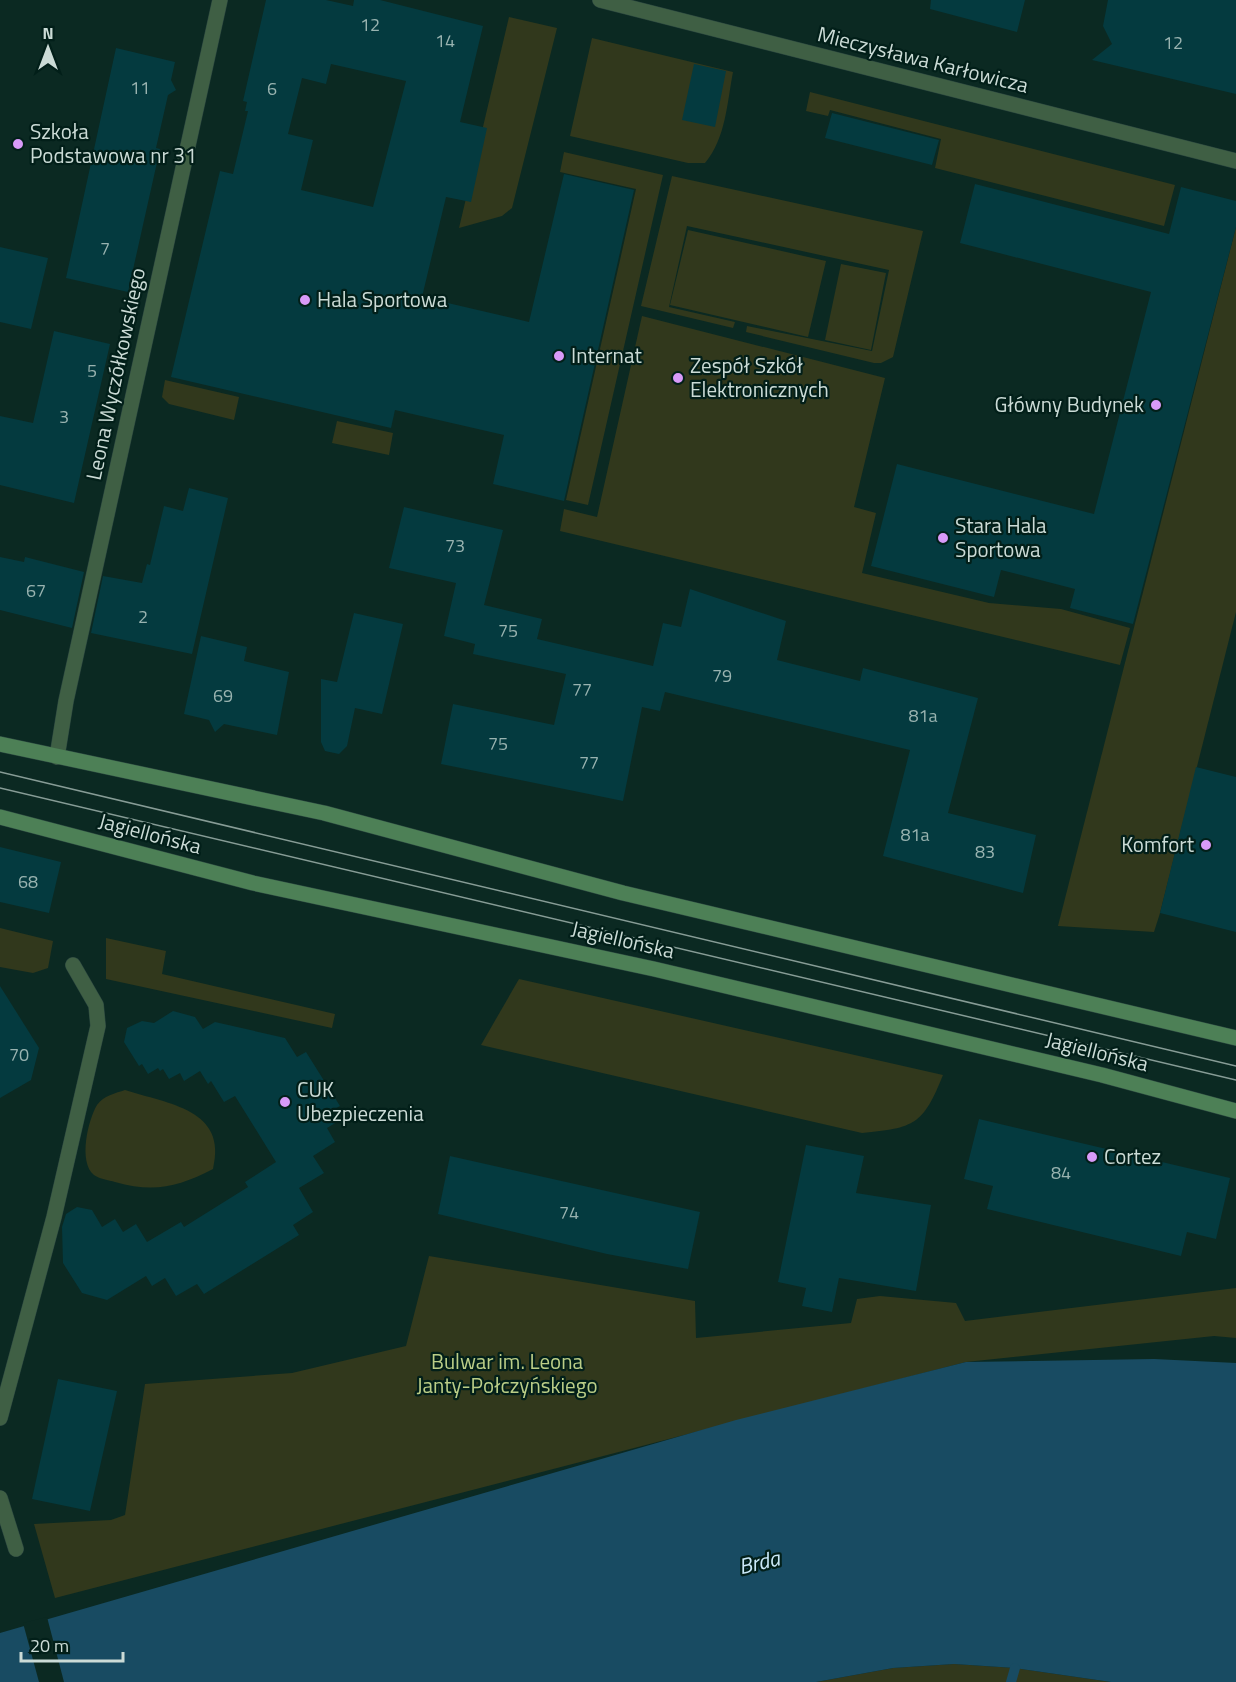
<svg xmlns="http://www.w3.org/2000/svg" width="1236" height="1682" viewBox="0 0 1236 1682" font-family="'Titillium Web',sans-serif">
	<rect width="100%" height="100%" fill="#0b2922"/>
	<g fill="#31381c">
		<polygon points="509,17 557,28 512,208 502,216 459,228"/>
		<path d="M592,38L733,72C727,103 726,138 705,163H688L570,136Z"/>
		<polygon points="810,92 1175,185 1164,226 935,168 941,139 830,110 828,116 806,111"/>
		<polygon points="564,152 663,175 588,505 566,500 636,189 560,172"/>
		<polygon points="672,176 923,231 893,357 881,363 874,363 746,332 747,326 872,351 889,270 687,226 669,307 735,322 733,328 641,306"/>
		<polygon points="1236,227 1236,612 1160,913 1154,932 1058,926"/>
		<polygon points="688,230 826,261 808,337 670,305"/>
		<polygon points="841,264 886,273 871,350 825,340"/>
		<polygon points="642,316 885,378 854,507 876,513 862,573 989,603 1061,609 1130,628 1120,665 560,531 564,509 597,517"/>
		<polygon points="165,380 239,397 234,420 169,404 162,397"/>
		<polygon points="337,421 393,433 389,455 332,443"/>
		<polygon points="0,928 53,941 48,968 33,973 0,967"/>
		<polygon points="106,938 166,951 162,974 335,1014 332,1028 106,979"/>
		<path d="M519,979L943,1075C923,1125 914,1128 862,1133L481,1045Z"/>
		<path d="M125,1090C168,1104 228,1109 213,1169C178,1187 154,1193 115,1182C109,1180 99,1179 94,1175C78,1162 88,1120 97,1105C103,1096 116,1093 125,1090Z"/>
		<polygon points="429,1256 695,1301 696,1338 851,1323 857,1299 880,1296 956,1303 965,1321 1236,1288 1236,1338 1214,1336 966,1362 55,1598 34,1524 111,1520 125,1515 145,1384 292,1373 406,1346"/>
		<polygon points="954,1664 1015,1668 1111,1682 816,1682 893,1668"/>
	</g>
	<polygon fill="#184b62" points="1154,1359 1236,1363 1236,1682 1111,1682 1015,1668 954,1664 893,1668 816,1682 0,1682 0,1633 736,1420 966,1362"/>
	<polygon fill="#0b2922" points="47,1617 64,1682 39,1682 23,1623"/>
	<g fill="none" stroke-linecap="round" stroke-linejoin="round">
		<polyline stroke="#184b62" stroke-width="10" points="1011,1682 1015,1668"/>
	</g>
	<g fill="#043a3f" fill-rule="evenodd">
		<path d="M266,0H326L353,6L354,0H380L483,26L460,122L487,128L471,202L446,197L422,297L529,322L564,174L634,190L564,501L493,484L504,435L395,410L391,428L171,377L220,171L233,174L248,111H245L247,102L243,101ZM331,64L406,81L373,207L301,190L313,140L288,134L302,78L326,84Z"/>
		<polygon points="931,0 1025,0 1017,32 930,9"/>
		<polygon points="1108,0 1236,0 1236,94 1092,60 1112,44 1103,26"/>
		<polygon points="116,48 175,62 171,80 176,90 168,95 156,148 160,149 128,292 66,278"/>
		<polygon points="694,64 726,71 715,127 682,120"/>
		<polygon points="832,113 939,140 932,165 825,138"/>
		<polygon points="975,184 1169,234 1181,187 1236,201 1236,227 1133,624 1070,608 1075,589 1001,570 994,597 871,566 897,464 1094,514 1151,292 960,243"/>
		<polygon points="0,247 48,258 31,329 0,322"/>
		<polygon points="54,331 110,344 74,503 0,485 0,416 33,423"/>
		<polygon points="189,488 228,498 192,654 91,633 103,576 142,583 147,564 150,565 164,506 183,511"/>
		<polygon points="404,507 503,530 484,605 542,619 537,639 653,666 663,623 681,627 690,589 786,621 777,660 860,681 863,668 978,698 948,813 1036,835 1023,893 883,856 910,750 665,692 660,711 642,707 623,801 441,764 453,704 554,725 566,674 473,654 475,644 444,636 456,583 389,568"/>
		<polygon points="0,557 24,562 25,557 84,572 72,628 0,610"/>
		<polygon points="354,613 403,624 382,714 355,708 347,746 339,754 325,751 321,742 321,679 337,682"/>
		<polygon points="201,636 247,647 244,661 289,672 277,735 224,724 215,732 209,720 184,714"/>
		<polygon points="1196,767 1236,777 1236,932 1160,913"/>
		<polygon points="0,847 61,862 49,913 0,902"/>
		<polygon points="0,986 39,1048 31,1080 0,1098"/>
		<polygon points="173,1011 195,1017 203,1029 215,1022 285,1038 297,1057 306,1052 340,1106 331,1111 337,1122 327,1128 335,1142 313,1156 324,1173 299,1188 313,1212 293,1225 299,1235 204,1294 197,1284 176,1296 165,1278 152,1286 146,1276 107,1300 82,1293 63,1263 62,1227 66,1214 77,1207 92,1210 102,1227 115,1219 123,1232 136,1224 147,1242 181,1222 184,1227 248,1187 245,1182 276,1162 235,1096 224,1102 211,1081 208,1084 200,1071 184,1081 180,1073 169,1079 163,1069 160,1071 158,1068 148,1074 142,1064 139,1066 124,1042 127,1028 142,1021 154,1023"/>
		<polygon points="979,1119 1230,1178 1216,1239 1187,1232 1181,1256 987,1209 993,1186 964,1179"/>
		<polygon points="806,1145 864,1156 856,1193 931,1205 916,1291 839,1278 832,1312 802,1306 806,1288 778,1282"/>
		<polygon points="450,1156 700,1212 688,1269 607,1254 438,1214"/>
		<polygon points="58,1379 117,1391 90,1511 32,1499"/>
	</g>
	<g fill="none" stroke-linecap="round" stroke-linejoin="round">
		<g stroke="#2a453f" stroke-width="16">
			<g id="street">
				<polyline points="600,0 1236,161"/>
				<polyline points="57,757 66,701 220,0"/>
				<polyline points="0,1418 54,1217 98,1026 96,1005 73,965"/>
				<polyline points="0,1498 16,1549"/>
			</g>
		</g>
		<g stroke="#2a453f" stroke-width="16">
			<g id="secondary">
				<polyline points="0,744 324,813 623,893 1236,1038"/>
				<polyline points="0,817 253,883 654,969 1102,1075 1236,1111"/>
			</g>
		</g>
		<use href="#street" stroke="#3f5f44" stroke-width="15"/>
		<use href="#secondary" stroke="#4d8056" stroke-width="15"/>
		<g stroke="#879c96" stroke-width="1.5">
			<polyline points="0,772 1236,1066"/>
			<polyline points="0,788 1236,1080"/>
		</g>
	</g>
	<g fill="#d89af8" stroke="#021f19" stroke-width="2">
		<circle cx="18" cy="144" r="6"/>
		<circle cx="305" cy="300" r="6"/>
		<circle cx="559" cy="356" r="6"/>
		<circle cx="678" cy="378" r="6"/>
		<circle cx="1156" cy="405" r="6"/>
		<circle cx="943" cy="538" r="6"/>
		<circle cx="1206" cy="845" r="6"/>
		<circle cx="285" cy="1102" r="6"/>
		<circle cx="1092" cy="1157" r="6"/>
	</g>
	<g text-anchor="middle" stroke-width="4.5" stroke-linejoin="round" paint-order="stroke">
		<g font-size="18" fill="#99b3b0">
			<text x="370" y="31">12</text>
			<text x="445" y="47">14</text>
			<text x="1173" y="49">12</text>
			<text x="140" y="94">11</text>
			<text x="272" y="95">6</text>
			<text x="105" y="255">7</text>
			<text x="92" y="377">5</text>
			<text x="64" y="423">3</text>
			<text x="455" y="552">73</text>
			<text x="36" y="597">67</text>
			<text x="143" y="623">2</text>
			<text x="508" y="637">75</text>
			<text x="722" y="682">79</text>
			<text x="582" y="696">77</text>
			<text x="223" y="702">69</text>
			<text x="923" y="722">81a</text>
			<text x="498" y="750">75</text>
			<text x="589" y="769">77</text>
			<text x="915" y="841">81a</text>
			<text x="985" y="858">83</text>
			<text x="28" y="888">68</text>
			<text x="19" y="1061">70</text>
			<text x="1061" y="1179">84</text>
			<text x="569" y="1219">74</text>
		</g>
		<g font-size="21" fill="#cbdbd6" stroke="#021f19">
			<text transform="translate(923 60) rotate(14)" y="7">Mieczysława Karłowicza</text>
			<text transform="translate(116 374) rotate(-78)" y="7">Leona Wyczółkowskiego</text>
			<text transform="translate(150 834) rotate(15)" y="7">Jagiellońska</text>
			<text transform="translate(623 940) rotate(13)" y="7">Jagiellońska</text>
			<text transform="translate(1097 1052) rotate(14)" y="7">Jagiellońska</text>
		</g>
		<g font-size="21" fill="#cbdbd6" stroke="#021f19" text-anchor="start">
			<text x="30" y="139">Szkoła<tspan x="30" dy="24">Podstawowa nr 31</tspan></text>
			<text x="317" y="307">Hala Sportowa</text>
			<text x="571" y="363">Internat</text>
			<text x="690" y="373">Zespół Szkół<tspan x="690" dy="24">Elektronicznych</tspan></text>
			<text x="1144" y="412" text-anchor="end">Główny Budynek</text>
			<text x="955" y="533">Stara Hala<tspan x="955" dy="24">Sportowa</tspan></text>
			<text x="1194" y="852" text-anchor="end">Komfort</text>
			<text x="297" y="1097">CUK<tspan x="297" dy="24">Ubezpieczenia</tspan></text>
			<text x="1104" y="1164">Cortez</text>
		</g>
		<g font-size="21" fill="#bbce87" stroke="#021f19">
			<text x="507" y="1369">Bulwar im. Leona<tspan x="507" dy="24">Janty-Połczyńskiego</tspan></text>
		</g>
		<g font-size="22" font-style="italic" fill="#cbe9f9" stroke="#021f19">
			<text transform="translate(759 1562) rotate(-13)" y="8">Brda</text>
		</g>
	</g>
	<g transform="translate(48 48)" stroke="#021f19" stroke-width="4.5" paint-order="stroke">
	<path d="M0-4.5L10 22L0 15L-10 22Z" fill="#cbdbd6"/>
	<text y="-9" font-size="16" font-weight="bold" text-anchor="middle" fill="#cbdbd6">N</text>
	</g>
	<path d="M21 1652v9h102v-9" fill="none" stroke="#cbdbd6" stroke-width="3"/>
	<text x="30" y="1652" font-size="18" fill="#cbdbd6" stroke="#021f19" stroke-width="4.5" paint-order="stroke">20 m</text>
</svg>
